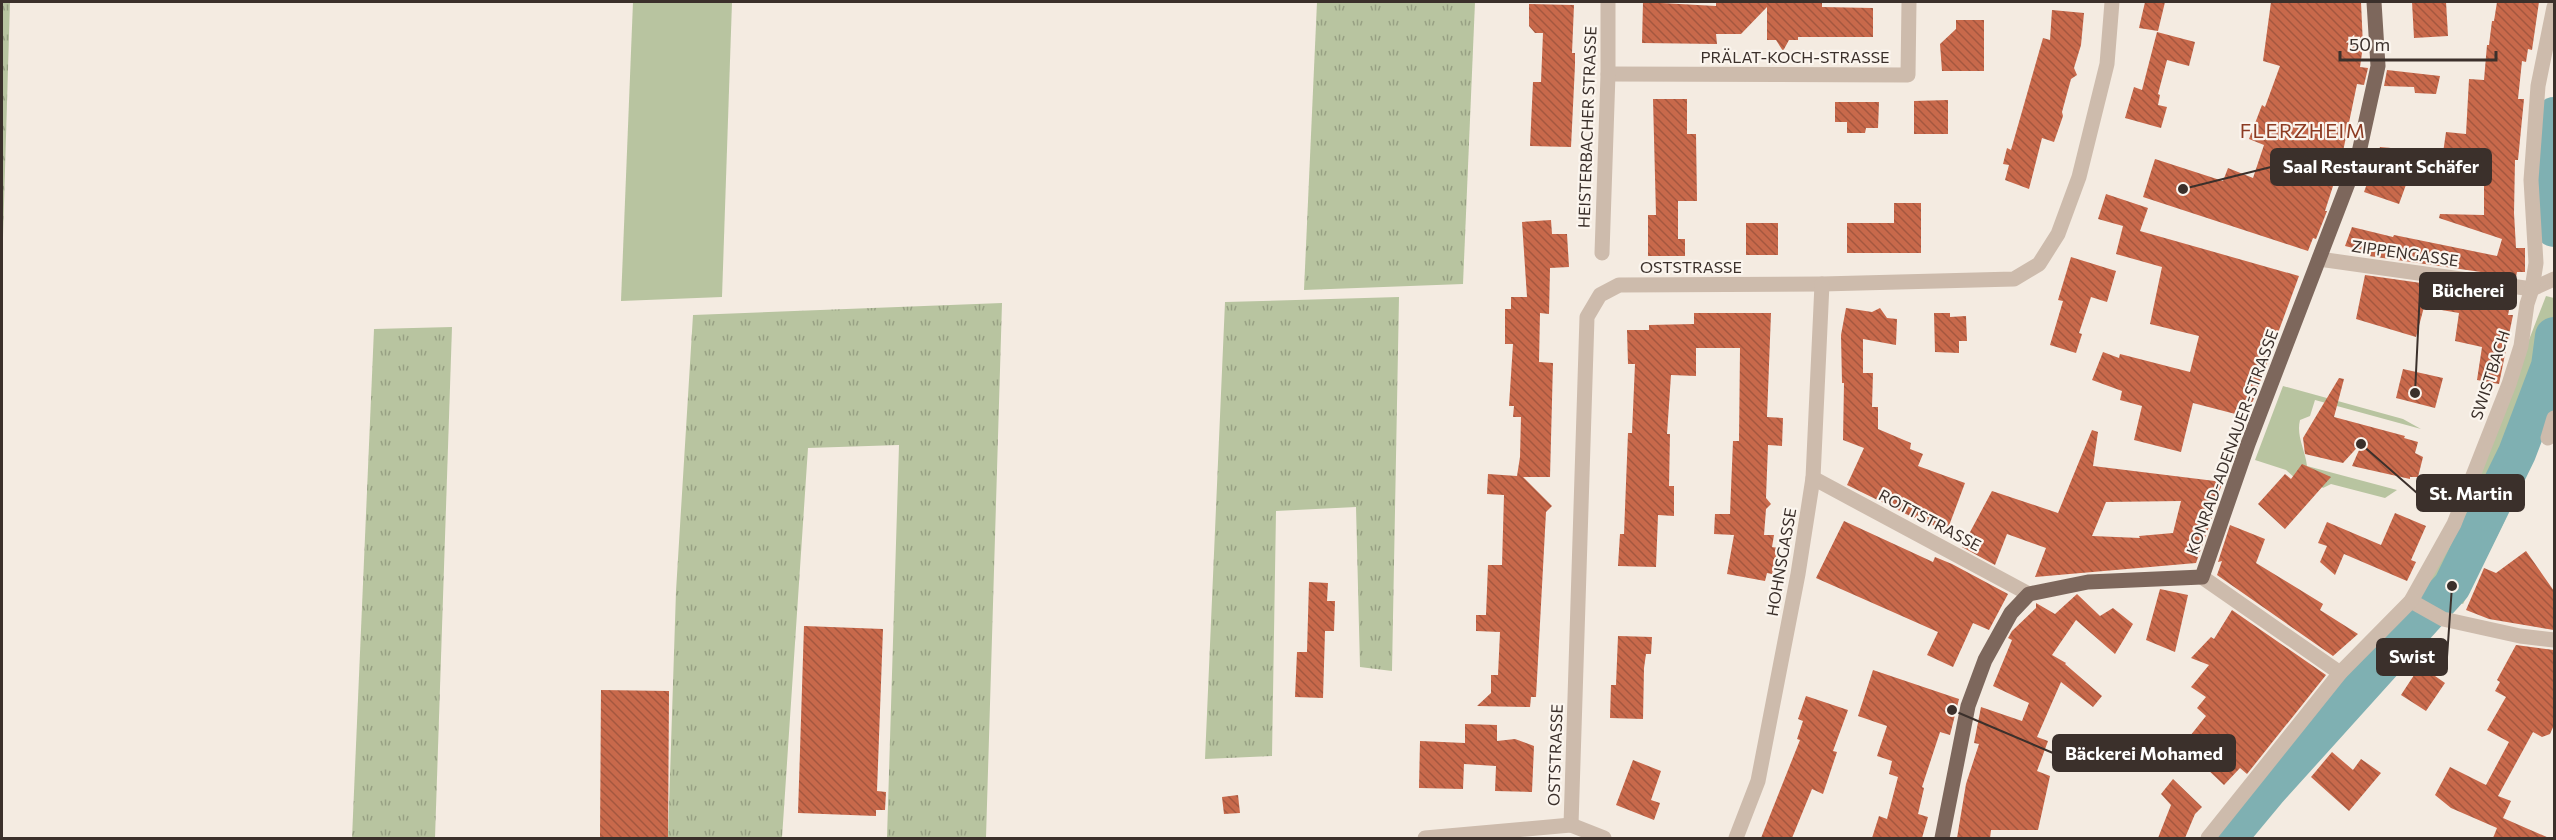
<svg xmlns="http://www.w3.org/2000/svg" width="2556" height="840" viewBox="0 0 2556 840" font-family="Commissioner,sans-serif">
	<defs>
		<pattern id="grass-tufts" width="24" height="20" patternUnits="userSpaceOnUse" patternTransform="scale(1.5)"><rect width="24" height="20" fill="#b8c4a0"/><path d="M3 7l-1-3M5 7V3M7 7l1-3M15 17l-1-3M17 17v-4M19 17l1-3" fill="none" stroke="#97a083"/></pattern>
		<pattern id="building-back-hatch" width="6" height="6" patternUnits="userSpaceOnUse" patternTransform="scale(1.5)"><rect width="6" height="6" fill="#c8694b"/><path d="M-1 5l2 2M0 0l6 6M5-1l2 2" fill="none" stroke="#a4573f"/></pattern>
	</defs>
	<rect width="100%" height="100%" fill="#f4ebe1"/>
	<g fill="url(#grass-tufts)">
		<polygon points="2,2 10,2 2,271"/>
		<polygon points="1317,2 1475,2 1463,284 1304,290"/>
		<polygon points="1399,297 1392,671 1360,667 1356,507 1276,511 1272,756 1205,759 1225,302"/>
		<polygon points="1002,303 986,838 887,838 899,445 808,448 782,838 668,838 676,591 693,315"/>
		<polygon points="452,327 435,838 352,838 374,329"/>
	</g>
	<g fill="#b8c4a0">
		<polygon points="633,2 732,2 722,297 621,301"/>
		<polygon points="2546,296 2554,298 2554,373 2548,404 2505,520 2463,604 2422,589 2454,533"/>
		<path d="M2283,386L2403,419L2421,429L2315,400L2310,416L2300,420C2296,436 2305,449 2307,466L2397,490L2385,498L2331,484L2323,488L2303,471L2296,479L2286,470L2255,460Z"/>
	</g>
	<g fill="none" stroke-linecap="round" stroke-linejoin="round">
		<g stroke="#7fb0b2" stroke-width="38">
			<polyline points="2554,116 2554,228"/>
			<polyline points="2228,838 2267,791 2452,586 2517,453 2550,366 2554,336"/>
		</g>
	</g>
	<g fill="url(#building-back-hatch)" fill-rule="evenodd">
		<polygon points="1643,2 1716,6 1716,2 1822,2 1822,7 1873,8 1873,37 1798,37 1798,40 1789,40 1783,51 1776,40 1767,40 1767,7 1741,34 1716,34 1717,44 1642,43"/>
		<polygon points="2145,2 2165,2 2158,31 2139,28"/>
		<polygon points="2271,2 2361,2 2363,46 2360,67 2368,68 2364,85 2357,84 2341,161 2325,211 2327,211 2316,239 2313,238 2308,251 2143,197 2155,159 2223,181 2228,168 2253,178 2264,145 2249,139 2262,105 2265,107 2280,66 2263,61"/>
		<polygon points="2412,2 2446,2 2448,36 2414,38"/>
		<polygon points="2497,2 2539,2 2532,50 2528,49 2526,62 2522,61 2518,99 2524,99 2518,160 2515,160 2514,213 2516,248 2525,248 2525,272 2517,272 2516,277 2369,256 2370,252 2345,246 2352,227 2393,237 2394,235 2497,256 2502,239 2439,218 2440,214 2484,215 2484,157 2443,153 2446,132 2466,134 2469,79 2484,80 2487,45 2489,45 2492,21 2494,21"/>
		<polygon points="1529,4 1574,5 1572,53 1575,53 1575,65 1571,147 1530,146 1533,82 1541,82 1543,33 1535,33 1529,26"/>
		<polygon points="2052,10 2084,13 2081,45 2074,68 2077,75 2071,79 2062,112 2063,116 2054,142 2042,138 2029,189 2005,180 2009,165 2003,164 2007,148 2011,150 2043,38 2050,40"/>
		<polygon points="1956,20 1984,20 1984,71 1942,71 1940,44 1956,29"/>
		<polygon points="2157,32 2195,42 2189,66 2167,60 2158,94 2160,95 2158,105 2167,107 2161,128 2125,118 2134,87 2142,90"/>
		<polygon points="2387,70 2440,76 2436,94 2415,93 2414,87 2384,86"/>
		<polygon points="1653,99 1687,99 1687,134 1696,134 1697,201 1678,201 1678,239 1685,239 1685,256 1648,256 1648,215 1656,215"/>
		<polygon points="1948,100 1948,134 1914,134 1914,101"/>
		<polygon points="1835,102 1879,102 1878,128 1866,128 1865,133 1847,133 1847,122 1835,122"/>
		<polygon points="2380,147 2413,150 2404,177 2407,182 2399,204 2364,192"/>
		<polygon points="2106,194 2148,208 2140,231 2299,276 2247,417 2193,403 2181,452 2134,440 2142,406 2120,400 2122,391 2092,380 2103,352 2119,358 2120,354 2190,372 2199,336 2150,324 2162,267 2116,254 2123,226 2098,219"/>
		<polygon points="1894,203 1921,203 1921,253 1847,253 1847,223 1894,223"/>
		<polygon points="1551,220 1552,234 1567,234 1569,267 1550,268 1549,314 1540,313 1539,362 1553,363 1550,477 1523,477 1552,506 1546,512 1536,697 1531,697 1530,707 1477,706 1491,693 1491,675 1498,675 1500,632 1476,631 1476,615 1486,615 1488,565 1502,565 1504,495 1487,494 1488,474 1517,476 1520,457 1521,417 1513,417 1514,406 1509,406 1513,344 1505,344 1505,309 1511,309 1511,297 1527,297 1522,222"/>
		<rect x="1746" y="223" width="32" height="32"/>
		<polygon points="2071,257 2116,271 2107,302 2091,297 2079,333 2082,334 2076,353 2050,345 2063,301 2058,300"/>
		<polygon points="2365,275 2512,296 2508,315 2513,315 2499,384 2477,380 2482,347 2455,341 2459,313 2424,307 2416,337 2356,319"/>
		<polygon points="1846,308 1872,312 1880,308 1887,318 1897,319 1896,345 1863,339 1863,373 1873,373 1872,407 1878,407 1878,429 1911,443 1910,449 1923,454 1918,466 1965,483 1947,531 1908,515 1847,485 1864,448 1843,440 1844,383 1842,383 1841,335"/>
		<polygon points="1694,313 1771,313 1767,417 1783,418 1782,446 1768,445 1766,498 1771,504 1766,509 1764,535 1774,535 1772,547 1778,548 1772,574 1767,573 1765,581 1727,574 1734,535 1714,534 1715,514 1730,514 1733,441 1739,441 1740,348 1696,348 1696,376 1671,375 1667,434 1670,434 1669,486 1674,486 1674,516 1658,515 1656,567 1618,566 1620,534 1624,534 1628,433 1632,433 1635,364 1628,364 1627,330 1649,330 1649,325 1694,324"/>
		<polygon points="1934,313 1950,313 1950,317 1966,316 1967,341 1959,341 1959,353 1935,352"/>
		<polygon points="2403,369 2443,378 2435,408 2396,398"/>
		<polygon points="2339,378 2344,379 2334,417 2405,436 2404,438 2418,442 2415,453 2423,457 2418,477 2410,477 2410,479 2352,466 2363,441 2343,463 2305,454 2303,438"/>
		<path d="M2092,430L2098,432L2093,466L2223,482L2209,517L2212,518L2196,563L2035,577L2046,548L2007,534L1995,565L1962,547L1992,491L2058,513ZM2181,501L2173,533L2139,536L2140,538L2092,536L2106,502Z"/>
		<polygon points="2302,464 2331,477 2285,529 2258,504 2285,474 2291,479"/>
		<polygon points="2395,513 2426,526 2411,560 2416,562 2407,581 2344,554 2335,575 2320,562 2327,546 2318,543 2327,522 2381,545"/>
		<polygon points="1844,521 1933,562 1935,557 1952,564 2008,594 1989,630 1973,623 1953,667 1927,655 1938,632 1816,578"/>
		<polygon points="2230,525 2265,539 2256,563 2323,604 2320,610 2358,634 2333,656 2217,575 2222,561 2218,562"/>
		<polygon points="2526,551 2554,591 2554,630 2489,619 2466,610 2484,568 2496,573"/>
		<polygon points="1309,582 1328,583 1327,601 1335,601 1334,631 1325,631 1323,698 1295,697 1297,652 1307,652"/>
		<polygon points="2160,589 2188,595 2175,652 2146,640"/>
		<polygon points="2077,594 2100,616 2113,608 2133,624 2115,654 2076,620 2052,655 2066,663 2065,664 2102,696 2093,707 2061,682 2037,737 2048,741 2037,771 2050,776 2038,830 1991,830 1990,838 1957,838 1966,784 1979,744 1974,743 1981,707 2022,721 2029,703 1993,686 2012,640 2008,638 2012,631 2036,608 2036,603 2055,614"/>
		<polygon points="2232,610 2326,675 2247,774 2240,768 2224,785 2187,750 2191,746 2186,741 2206,716 2197,708 2206,697 2191,687 2209,665 2191,658 2211,637 2214,639"/>
		<polygon points="804,626 883,629 877,791 886,792 885,810 876,810 876,816 798,813"/>
		<polygon points="1618,636 1652,637 1651,654 1646,654 1644,668 1643,719 1610,718 1611,685 1616,685"/>
		<polygon points="2516,645 2554,650 2554,725 2550,734 2542,737 2533,732 2498,796 2511,801 2503,818 2549,838 2493,838 2497,828 2451,808 2435,795 2450,767 2486,785 2509,742 2487,730 2506,697 2495,691 2500,682 2497,680"/>
		<polygon points="2420,666 2424,669 2433,667 2435,676 2445,683 2426,711 2401,695"/>
		<polygon points="1873,670 1959,699 1950,735 1940,732 1922,787 1924,788 1918,814 1928,817 1922,838 1872,838 1879,816 1887,819 1898,777 1889,774 1892,761 1877,756 1887,726 1858,716"/>
		<polygon points="601,690 669,691 668,838 600,838"/>
		<polygon points="1806,696 1848,710 1833,751 1837,752 1823,794 1812,789 1792,838 1761,838 1800,740 1797,739 1803,721 1798,719"/>
		<polygon points="1465,724 1497,725 1497,741 1515,739 1534,746 1532,792 1495,791 1496,766 1464,764 1463,789 1419,788 1420,741 1465,743"/>
		<polygon points="2332,752 2353,770 2361,759 2381,773 2349,811 2311,777"/>
		<polygon points="1633,760 1661,771 1651,800 1660,803 1654,820 1616,805"/>
		<polygon points="2173,779 2202,807 2195,814 2185,838 2158,838 2171,805 2161,794"/>
		<polygon points="1238,795 1240,813 1224,814 1222,797"/>
	</g>
	<g fill="none" stroke-linecap="round" stroke-linejoin="round">
		<g stroke="#cdbbac" stroke-width="15">
			<polyline points="1608,74 1908,75 1909,2"/>
			<polyline points="1602,253 1608,74 1608,2"/>
			<polyline points="2319,259 2532,289 2554,279"/>
			<polyline points="2548,438 2554,418"/>
			<polyline points="1813,478 2029,594"/>
			<polyline points="2202,577 2340,673"/>
			<polyline points="2411,601 2443,619 2520,636 2554,640"/>
			<polyline points="1571,825 1587,317 1600,295 1619,285 1822,284 2014,279 2039,264 2058,234 2079,177 2107,64 2112,2"/>
			<polyline points="1425,838 1571,825 1604,838"/>
			<polyline points="1736,838 1758,781 1798,574 1813,478 1822,284"/>
			<polyline points="2208,838 2340,673 2411,601 2454,524 2509,384 2521,346 2527,304 2532,289 2536,263 2531,180 2538,86 2554,7"/>
		</g>
		<polyline stroke="#7d675c" stroke-width="15" points="1942,838 1968,706 1985,660 2011,613 2029,594 2088,582 2202,577 2248,444 2358,157 2378,66 2374,2"/>
	</g>
	<g text-anchor="middle" stroke-width="4.5" stroke-linejoin="round" paint-order="stroke">
		<g font-size="16" fill="#3b302b" stroke="#fbf5ee">
			<text x="1795" y="63">PRÄLAT-KOCH-STRASSE</text>
			<text transform="translate(1587 127) rotate(-88)" y="6">HEISTERBACHER STRASSE</text>
			<text transform="translate(2405 253) rotate(8)" y="6">ZIPPENGASSE</text>
			<text x="1691" y="273">OSTSTRASSE</text>
			<text transform="translate(2490 375) rotate(-72)" y="6">SWISTBACH</text>
			<text transform="translate(2232 442) rotate(-70)" y="6">KONRAD-ADENAUER-STRASSE</text>
			<text transform="translate(1930 520) rotate(28)" y="6">ROTTSTRASSE</text>
			<text transform="translate(1781 562) rotate(-80)" y="6">HOHNSGASSE</text>
			<text transform="translate(1555 755) rotate(-88)" y="6">OSTSTRASSE</text>
		</g>
		<g font-size="20" letter-spacing="1.5" fill="#8c3b22" stroke="#fbf5ee">
			<text x="2303" y="138">FLERZHEIM</text>
		</g>
	</g>
	<path fill="none" stroke="#3b302b" stroke-width="2" d="M2183 189L2271 167M2415 393L2420 291M2361 444L2417 493M2452 586L2447 657M1952 710L2053 753"/>
	<g fill="#3b302b" stroke="#fbf5ee" stroke-width="2">
		<circle cx="2183" cy="189" r="6"/>
		<circle cx="2415" cy="393" r="6"/>
		<circle cx="2361" cy="444" r="6"/>
		<circle cx="2452" cy="586" r="6"/>
		<circle cx="1952" cy="710" r="6"/>
	</g>
	<g fill="#3b302b" stroke="#3b302b" stroke-width="2">
		<rect x="2271" y="149" width="220" height="36" rx="6"/>
		<rect x="2420" y="273" width="96" height="36" rx="6"/>
		<rect x="2417" y="475" width="107" height="36" rx="6"/>
		<rect x="2377" y="639" width="70" height="36" rx="6"/>
		<rect x="2053" y="735" width="182" height="36" rx="6"/>
	</g>
	<g font-size="18" text-anchor="middle" font-weight="bold" fill="#fff">
		<text x="2381" y="173">Saal Restaurant Schäfer</text>
		<text x="2468" y="297">Bücherei</text>
		<text x="2471" y="500">St. Martin</text>
		<text x="2412" y="663">Swist</text>
		<text x="2144" y="760">Bäckerei Mohamed</text>
	</g>
	<rect width="2556" height="840" fill="none" stroke="#3b302b" stroke-width="6"/>
	<path d="M2340 51v9h156v-9" fill="none" stroke="#3b302b" stroke-width="3"/>
	<text x="2349" y="51" font-size="18" fill="#3b302b" stroke="#fbf5ee" stroke-width="4.5" paint-order="stroke">50 m</text>
</svg>
